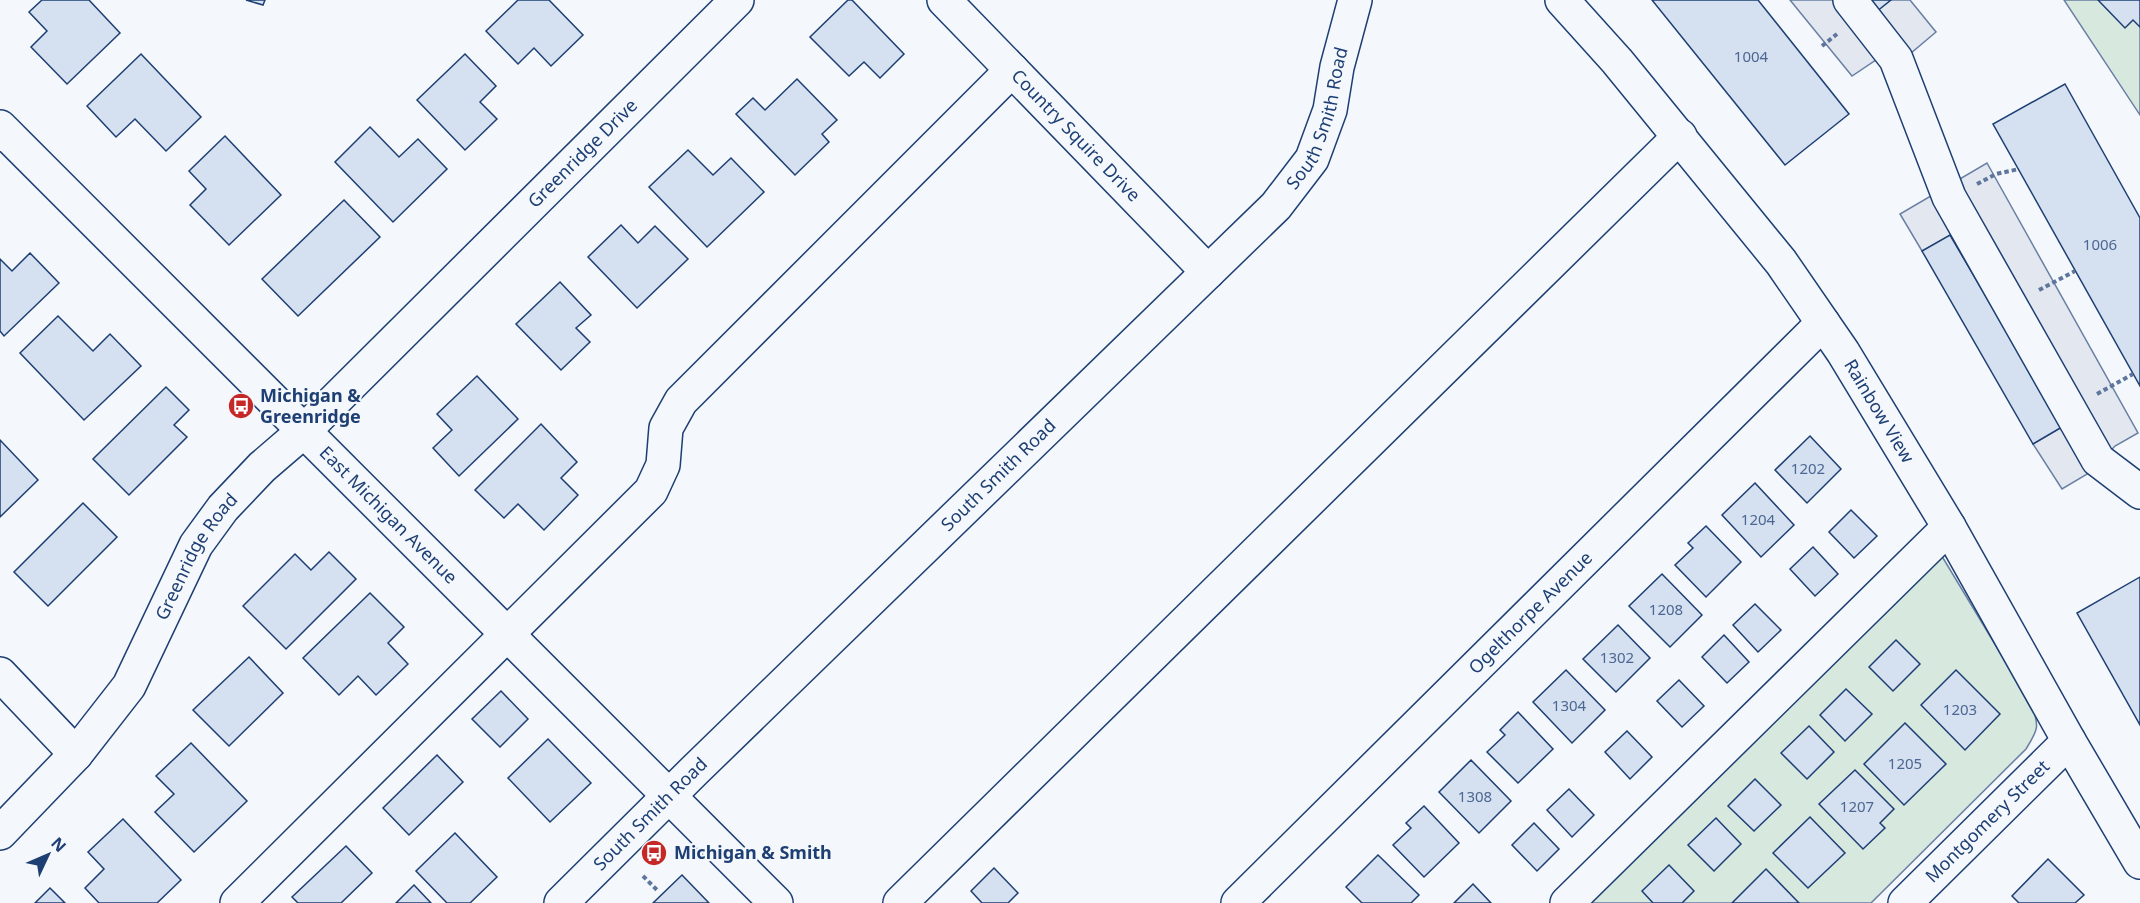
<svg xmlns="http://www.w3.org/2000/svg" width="2140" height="903" viewBox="0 0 2140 903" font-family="'Noto Sans',sans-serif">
	<rect width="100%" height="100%" fill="#f4f7fb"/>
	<g fill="#d7e8df" stroke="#687fa3" stroke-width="1.5">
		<polygon points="2064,0 2140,0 2140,115"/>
		<path d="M1940,553L2031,704C2040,726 2038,730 2026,749L1871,903H1577Z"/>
	</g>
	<g fill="#e3e8f0" stroke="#687fa3" stroke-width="1.5">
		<polygon points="1790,0 1910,0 1936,32 1911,53 1876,60 1852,76"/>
		<polygon points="1987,163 2138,433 2115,446 2089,473 2062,489 2033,444 2062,427 1951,235 1922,251 1900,214"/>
	</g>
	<g fill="#d5e0f0" stroke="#1d3f73" stroke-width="1.5">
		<polygon points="42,0 89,0 120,33 67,84 31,47 47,31 29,12"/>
		<polygon points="246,0 265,0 263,5"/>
		<polygon points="518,0 549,0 583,35 551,66 534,48 518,64 486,31"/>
		<polygon points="848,0 852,0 904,54 880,78 864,62 849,76 810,37"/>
		<polygon points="1652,0 1758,0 1849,114 1785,165"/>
		<polygon points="1867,0 1891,0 1876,12"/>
		<polygon points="2098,0 2140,0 2140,27 2133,20 2125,28"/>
		<polygon points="141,54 201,117 166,151 135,119 116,137 87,106"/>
		<polygon points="465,54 496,86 480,102 497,119 465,150 417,100"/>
		<polygon points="797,79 837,120 822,134 829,142 795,175 736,114 753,98 765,110"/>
		<polygon points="2065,84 2140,218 2140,386 1993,124"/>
		<polygon points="370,127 399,157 418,139 447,169 393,222 335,162"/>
		<polygon points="225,136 281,195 229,245 190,205 206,189 189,171"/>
		<polygon points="688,150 713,175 731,158 764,192 707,247 649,187"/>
		<polygon points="344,200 380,237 298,316 262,279"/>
		<polygon points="621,225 638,243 655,226 688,259 637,308 588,257"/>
		<polygon points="1950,235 2062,427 2033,444 1922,251"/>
		<polygon points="30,253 59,283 4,336 0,331 0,259 12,271"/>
		<polygon points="560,282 591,315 576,328 590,342 561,370 516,324"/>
		<polygon points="58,316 93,351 110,334 141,366 84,420 20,353"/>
		<polygon points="477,376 518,419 459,476 433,448 452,430 437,414"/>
		<polygon points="166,387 189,410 174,425 187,437 129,495 93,459"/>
		<polygon points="541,424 577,462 561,478 578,495 544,530 518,504 504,518 475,490"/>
		<polygon points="1810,436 1841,469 1807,503 1775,470"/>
		<polygon points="0,440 38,480 0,517"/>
		<polygon points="1755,483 1794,525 1761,557 1722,515"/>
		<polygon points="83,503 117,537 48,606 14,572"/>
		<polygon points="1851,510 1877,536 1854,558 1829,532"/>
		<polygon points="1706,526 1741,562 1706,597 1675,565 1693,548 1688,543"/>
		<polygon points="1813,547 1838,574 1815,596 1790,569"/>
		<polygon points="329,552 356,579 286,649 243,606 295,554 311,570"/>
		<polygon points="1662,574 1702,615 1670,647 1629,606"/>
		<polygon points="2140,577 2140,725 2077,613"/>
		<polygon points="370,593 404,627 388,643 408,664 376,695 358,676 339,695 303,658"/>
		<polygon points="1755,604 1781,630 1758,652 1733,625"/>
		<polygon points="1618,625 1650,658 1616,692 1583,659"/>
		<polygon points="1724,635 1749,662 1727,683 1702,657"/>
		<polygon points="1896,640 1920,664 1893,691 1869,667"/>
		<polygon points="249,657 283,693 229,746 193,710"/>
		<polygon points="1566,670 1605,710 1572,743 1533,702"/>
		<polygon points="1956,670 2000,714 1965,750 1921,705"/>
		<polygon points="1679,680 1704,706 1682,727 1657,701"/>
		<polygon points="1846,689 1872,714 1845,741 1820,715"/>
		<polygon points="501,691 528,719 500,747 472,719"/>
		<polygon points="1518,712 1553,749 1518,783 1487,752 1505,735 1500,730"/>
		<polygon points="1905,723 1946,764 1904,805 1864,764"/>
		<polygon points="1809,726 1834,752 1807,779 1781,753"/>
		<polygon points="1627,731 1652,757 1630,779 1605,752"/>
		<polygon points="548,739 591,783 550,822 508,778"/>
		<polygon points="191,743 247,801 194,852 155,812 174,794 156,776"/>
		<polygon points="437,755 463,782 409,835 383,808"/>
		<polygon points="1471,760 1511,801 1479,833 1439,792"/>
		<polygon points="1855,770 1894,809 1880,823 1885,828 1863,849 1819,804"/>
		<polygon points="1755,779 1781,805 1754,831 1728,806"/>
		<polygon points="1569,789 1594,815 1572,837 1547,810"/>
		<polygon points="1424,806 1459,843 1424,877 1393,845 1411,828 1406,823"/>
		<polygon points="1810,817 1845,853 1808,888 1773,853"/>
		<polygon points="1716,818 1741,844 1714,871 1688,845"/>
		<polygon points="123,819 181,880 157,903 99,903 85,888 104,869 88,852"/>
		<polygon points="1534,823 1559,849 1537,871 1512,845"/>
		<polygon points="455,833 497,877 470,903 447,903 416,871"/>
		<polygon points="346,846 372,873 341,903 298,903 292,897"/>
		<polygon points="1378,855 1419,895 1411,903 1362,903 1346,887"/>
		<polygon points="2048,859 2084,895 2075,903 2019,903 2012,896"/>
		<polygon points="1669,865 1694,891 1682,903 1653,903 1642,891"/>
		<polygon points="994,868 1018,893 1008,903 982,903 971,891"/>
		<polygon points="1766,869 1799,903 1732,903"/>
		<polygon points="682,875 709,903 653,903"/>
		<polygon points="1473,884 1491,903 1454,903"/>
		<polygon points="414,885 431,903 396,903"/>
		<polygon points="50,888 65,903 35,903"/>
	</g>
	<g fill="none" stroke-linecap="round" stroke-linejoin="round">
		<g stroke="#1d3f73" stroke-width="36">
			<g id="minor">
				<path id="s1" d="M944,0L1208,272"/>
				<path id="s2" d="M1562,0L1617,61L1781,262L1843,352L1949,527L2069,741L2140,862"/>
				<polyline points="1850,0 1896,59 1949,197 2098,460 2140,492"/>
				<path id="s3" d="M0,127L776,903"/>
				<polyline points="0,674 76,754"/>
				<path id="s4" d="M0,833L76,754L129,686L196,545L223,508L262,467L305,430L737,0"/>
				<polyline points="237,903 651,491 663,465 666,428 681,401 1012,70"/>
				<path id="s5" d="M561,903L694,771L1276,206L1312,159L1330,110L1337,67L1355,0"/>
				<polyline points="900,903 1680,136"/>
				<path id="s6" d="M1238,903L1823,323"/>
				<polyline points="1567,903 1949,527"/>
				<path id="s7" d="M1905,903L2069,741"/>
			</g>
		</g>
		<g stroke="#5e769c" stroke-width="4" stroke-dasharray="4.5 3" stroke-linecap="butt">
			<polyline points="1822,46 1837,34"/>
			<polyline points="1977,184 1996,174 2019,169"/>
			<polyline points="2039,290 2075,271"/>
			<polyline points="2097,394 2133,374"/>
			<polyline points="643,876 657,890"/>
		</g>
		<use href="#minor" stroke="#f4f7fb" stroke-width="33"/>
	</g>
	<defs>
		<g id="bus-disc" transform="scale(1.35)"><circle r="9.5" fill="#c62828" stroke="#f4f7fb"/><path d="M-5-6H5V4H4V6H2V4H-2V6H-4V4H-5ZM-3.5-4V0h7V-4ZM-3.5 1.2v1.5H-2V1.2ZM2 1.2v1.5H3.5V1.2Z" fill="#fff"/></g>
	</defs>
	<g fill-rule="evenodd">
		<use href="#bus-disc" x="241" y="406"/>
		<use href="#bus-disc" x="654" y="853"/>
	</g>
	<g text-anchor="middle" stroke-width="4.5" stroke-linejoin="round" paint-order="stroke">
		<g font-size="15" fill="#4b6792">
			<text x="1751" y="62">1004</text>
			<text x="2100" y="250">1006</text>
			<text x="1808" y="474">1202</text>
			<text x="1758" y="525">1204</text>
			<text x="1666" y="615">1208</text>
			<text x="1617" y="663">1302</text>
			<text x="1569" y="711">1304</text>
			<text x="1960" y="715">1203</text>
			<text x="1905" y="769">1205</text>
			<text x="1475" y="802">1308</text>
			<text x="1857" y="812">1207</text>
		</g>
		<g font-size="18" fill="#1d3f73" stroke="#f4f7fb">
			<text dy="6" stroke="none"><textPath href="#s5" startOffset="1098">South Smith Road</textPath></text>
			<text dy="6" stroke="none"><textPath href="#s1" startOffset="189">Country Squire Drive</textPath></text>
			<text dy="6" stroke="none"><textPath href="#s4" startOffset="903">Greenridge Drive</textPath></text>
			<text dy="6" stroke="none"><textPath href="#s2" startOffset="520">Rainbow View</textPath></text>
			<text dy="6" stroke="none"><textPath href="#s5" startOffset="612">South Smith Road</textPath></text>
			<text dy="6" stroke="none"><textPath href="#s3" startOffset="549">East Michigan Avenue</textPath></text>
			<text dy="6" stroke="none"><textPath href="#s4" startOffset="342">Greenridge Road</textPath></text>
			<text dy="6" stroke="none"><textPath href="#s6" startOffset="412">Ogelthorpe Avenue</textPath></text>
			<text dy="6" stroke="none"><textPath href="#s5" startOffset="126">South Smith Road</textPath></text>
			<text dy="6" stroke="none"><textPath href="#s7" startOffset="116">Montgomery Street</textPath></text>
		</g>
		<g font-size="18" font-weight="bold" fill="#1d3f73" stroke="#f4f7fb" text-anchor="start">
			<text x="260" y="402">Michigan &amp;<tspan x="260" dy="21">Greenridge</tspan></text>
			<text x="674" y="859">Michigan &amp; Smith</text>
		</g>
	</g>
	<g transform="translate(48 855) rotate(46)" stroke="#f4f7fb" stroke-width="4.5" paint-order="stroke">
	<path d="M0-4.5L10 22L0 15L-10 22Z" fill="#1d3f73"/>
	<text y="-9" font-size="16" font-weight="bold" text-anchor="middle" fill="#1d3f73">N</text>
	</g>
</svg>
